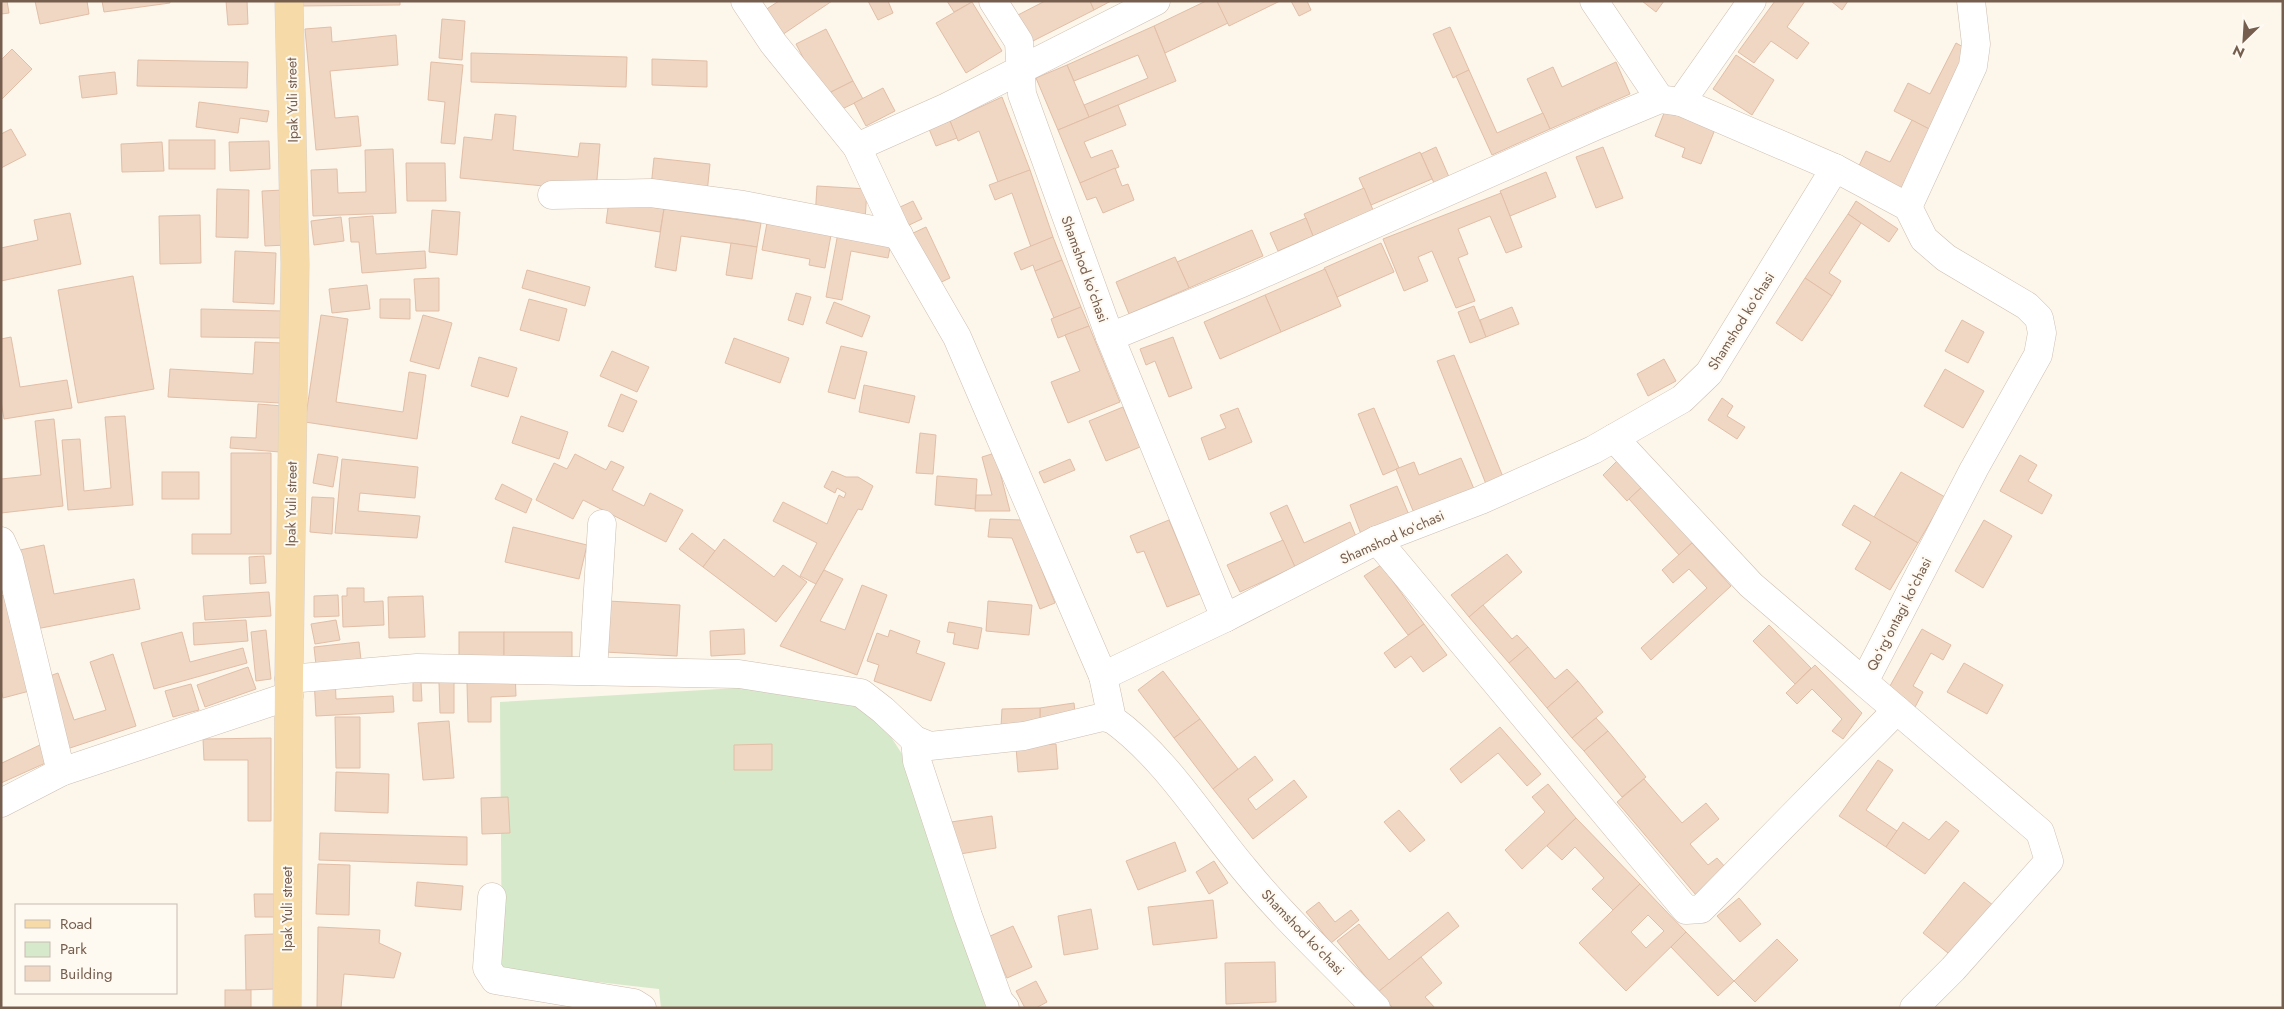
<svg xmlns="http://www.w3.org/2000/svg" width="2284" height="1009" viewBox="0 0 2284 1009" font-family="Jost,sans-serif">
	<rect width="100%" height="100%" fill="#fcf6eb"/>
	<polygon fill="#d6e9ca" points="755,687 853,699 877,715 902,754 986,1008 661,1008 659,989 502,971 500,702"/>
	<g fill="#f0d7c4" stroke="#e2bea6" fill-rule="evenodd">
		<polygon points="1,1 7,1 9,13 1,14"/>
		<polygon points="35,1 87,1 89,14 40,24"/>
		<polygon points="102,1 170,1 170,3 104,12"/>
		<polygon points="226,1 247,1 248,24 228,25"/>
		<polygon points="297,1 400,1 400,5 297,6"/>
		<polygon points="779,1 832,1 779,37 762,12"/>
		<polygon points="868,1 888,1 893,13 878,20"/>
		<polygon points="947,1 972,1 972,2 954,12"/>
		<polygon points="1045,1 1090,1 1094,10 1031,42 1018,15"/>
		<polygon points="1090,1 1111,1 1094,10"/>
		<polygon points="1206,1 1217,1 1228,23 1165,53 1154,26"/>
		<polygon points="1217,1 1280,1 1229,26"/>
		<polygon points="1291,1 1307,1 1311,10 1299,16"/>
		<polygon points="1642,1 1664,1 1656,12"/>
		<polygon points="1775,1 1805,1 1787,27 1809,43 1797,59 1771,41 1754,63 1738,52"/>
		<polygon points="1831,1 1848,1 1842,10"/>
		<polygon points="972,2 1002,51 966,73 936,23"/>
		<polygon points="442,19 465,21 462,60 439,58"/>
		<polygon points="1154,26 1176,81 1089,117 1084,105 1148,78 1138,55 1074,81 1067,65"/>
		<polygon points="331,27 332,42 396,35 398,65 330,71 335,118 358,116 361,146 316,150 305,29"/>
		<polygon points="1450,27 1469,70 1453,78 1433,34"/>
		<polygon points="826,29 853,81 823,96 796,44"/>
		<polygon points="1956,43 1965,48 1964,65 1931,130 1894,111 1908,83 1930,94"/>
		<polygon points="12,49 32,69 1,100 1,60"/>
		<polygon points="471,53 627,57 626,87 471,82"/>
		<polygon points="1736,55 1774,80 1752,115 1713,89"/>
		<polygon points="652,59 707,61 707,87 652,85"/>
		<polygon points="138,60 248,62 247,88 137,86"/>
		<polygon points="431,62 463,65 455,144 441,143 445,102 428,100"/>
		<polygon points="1616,62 1630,94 1550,129 1527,79 1553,67 1562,87"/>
		<polygon points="1067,65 1089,117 1058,130 1036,78"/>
		<polygon points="1469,70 1497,133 1543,113 1550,129 1492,155 1456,76"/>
		<polygon points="115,72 117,94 82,98 79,76"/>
		<polygon points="853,81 863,99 840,110 831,92"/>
		<polygon points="883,88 895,111 866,126 854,103"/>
		<polygon points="1002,97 1030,170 998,182 979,131 958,141 950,121"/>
		<polygon points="199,102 269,111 267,122 240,118 238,133 196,127"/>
		<polygon points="1118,105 1126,125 1084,142 1091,158 1112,150 1119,167 1080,183 1058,130"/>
		<polygon points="1666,108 1716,127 1701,164 1682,157 1685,148 1655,136"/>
		<polygon points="495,114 516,116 513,150 578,157 580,143 600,144 596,191 460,178 464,137 492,140"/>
		<polygon points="1912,120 1931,130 1900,191 1857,170 1866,151 1890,162"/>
		<polygon points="950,121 957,138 936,146 929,129"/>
		<polygon points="11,129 26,155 1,168 1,134"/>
		<rect x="169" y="140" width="46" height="29"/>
		<polygon points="269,141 270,169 230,171 229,142"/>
		<polygon points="162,142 164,171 122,172 121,144"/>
		<polygon points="1436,147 1449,177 1434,183 1421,154"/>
		<polygon points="1603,147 1623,198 1596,208 1576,157"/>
		<polygon points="393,149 396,213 313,216 311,170 337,169 338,193 366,192 365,150"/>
		<polygon points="1420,152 1432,179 1371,205 1359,178"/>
		<polygon points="654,158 710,164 707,193 651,187"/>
		<polygon points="406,163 445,163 446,201 407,201"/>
		<polygon points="1115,168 1122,186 1128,184 1134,200 1103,213 1096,197 1087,200 1080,183"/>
		<polygon points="1030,170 1053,237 1031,247 1012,193 995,200 989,185"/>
		<polygon points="1546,172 1556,197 1510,216 1500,191"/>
		<polygon points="817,186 867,189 865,221 815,218"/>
		<polygon points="1364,188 1373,210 1313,236 1304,214"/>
		<polygon points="217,189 249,190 248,238 216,237"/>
		<polygon points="284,190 287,245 265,246 262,191"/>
		<polygon points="1501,193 1522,247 1506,253 1490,216 1458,229 1468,254 1458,258 1475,301 1456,308 1432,251 1418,257 1428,281 1404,291 1383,239"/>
		<polygon points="609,200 664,209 660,232 606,223"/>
		<polygon points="913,201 922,219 907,226 898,208"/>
		<polygon points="1856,201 1898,229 1889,242 1848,214"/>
		<polygon points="664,209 761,223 757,247 681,236 676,271 655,267"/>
		<polygon points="432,210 460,212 457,255 429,252"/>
		<polygon points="70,213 81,264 1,281 1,248 38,240 34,220"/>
		<polygon points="1848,214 1861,223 1829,273 1841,281 1832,296 1805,278"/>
		<polygon points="200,215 201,263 160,264 159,216"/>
		<polygon points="373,216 376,254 425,251 426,268 362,273 359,242 351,242 349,218"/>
		<polygon points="341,217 344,241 314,245 311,221"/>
		<polygon points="1306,218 1313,236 1278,251 1270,233"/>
		<polygon points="767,223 831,235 825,268 809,265 810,259 762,250"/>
		<polygon points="926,227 950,278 933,286 909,235"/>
		<polygon points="1252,230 1263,256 1189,288 1177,262"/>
		<polygon points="838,233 891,243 888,258 851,251 842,300 826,297"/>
		<polygon points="1053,237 1062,260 1035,271 1033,265 1021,270 1014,253"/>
		<polygon points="731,243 757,247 752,279 726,275"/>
		<polygon points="1381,243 1394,272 1337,297 1324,268"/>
		<polygon points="235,251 276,253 274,304 233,302"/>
		<polygon points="1175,257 1189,288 1129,314 1116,282"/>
		<polygon points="1062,260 1081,307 1054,318 1035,271"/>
		<polygon points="1325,269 1341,306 1281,332 1265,295"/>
		<polygon points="527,270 590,287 585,306 522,288"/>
		<polygon points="133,276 154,389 78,403 58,290"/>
		<polygon points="439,278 439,311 416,311 414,279"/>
		<polygon points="1805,278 1832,296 1802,341 1776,323"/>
		<polygon points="367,285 370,309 332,313 329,289"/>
		<polygon points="796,293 811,297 803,325 788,320"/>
		<polygon points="1265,295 1281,332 1220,359 1204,322"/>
		<polygon points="380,299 410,299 410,319 380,318"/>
		<polygon points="529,299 567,309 559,341 520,330"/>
		<polygon points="834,302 870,316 862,337 826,323"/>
		<polygon points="1474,306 1486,337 1470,343 1458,312"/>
		<polygon points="1081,307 1089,326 1058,338 1051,319"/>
		<polygon points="1512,307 1519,324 1486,337 1480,320"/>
		<polygon points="201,309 283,311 283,338 201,337"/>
		<polygon points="321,315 348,319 336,402 403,412 409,372 426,375 417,439 305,422"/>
		<polygon points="423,315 452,323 439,369 410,361"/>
		<polygon points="1962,320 1984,332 1968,363 1945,351"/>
		<polygon points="1089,326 1120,402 1068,423 1051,382 1080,371 1065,335"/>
		<polygon points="11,337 20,387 67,380 72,408 4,419 1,401 1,339"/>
		<polygon points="1173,337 1192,388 1169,397 1155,361 1146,365 1140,349"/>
		<polygon points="734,338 789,358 780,383 725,363"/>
		<polygon points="255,342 283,343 280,403 168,397 170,369 253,374"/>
		<polygon points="841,346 867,352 855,399 828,392"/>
		<polygon points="612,351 649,367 637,392 600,376"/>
		<polygon points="1454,355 1503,477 1486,484 1437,361"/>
		<polygon points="479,357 517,368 508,397 471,386"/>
		<polygon points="1664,359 1676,381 1648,396 1637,374"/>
		<polygon points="1945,369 1984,391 1963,428 1924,406"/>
		<polygon points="864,385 915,396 909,423 859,412"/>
		<polygon points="621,394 637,401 623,432 608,426"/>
		<polygon points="1722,398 1733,406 1727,416 1745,427 1737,439 1708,420"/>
		<polygon points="258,404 283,406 280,452 230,448 231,437 256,438"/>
		<polygon points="1123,407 1140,447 1106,461 1089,421"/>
		<polygon points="1238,408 1252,442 1209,460 1201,438 1226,428 1220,415"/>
		<polygon points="1374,408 1399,468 1383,475 1358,414"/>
		<polygon points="125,416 133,505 68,510 62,440 80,439 84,491 111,488 105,417"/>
		<polygon points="521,416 568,432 559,459 512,443"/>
		<polygon points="54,419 63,506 1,513 1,479 41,475 35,421"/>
		<polygon points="920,433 936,435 933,474 916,473"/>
		<polygon points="231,453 271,453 271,554 192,554 192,534 231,534"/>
		<polygon points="995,453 1010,511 975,511 976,495 992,495 982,457"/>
		<polygon points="318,454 338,457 333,487 313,483"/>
		<polygon points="575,454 606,470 611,461 624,467 612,490 644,506 650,493 683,510 666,542 583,500 573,519 536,500 554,463 567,469"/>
		<polygon points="2020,455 2037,465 2028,481 2052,495 2042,514 2000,491"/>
		<polygon points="1461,458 1474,489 1414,513 1396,469 1414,462 1419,475"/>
		<polygon points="342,459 418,467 415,498 360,493 358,511 420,516 417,538 335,533"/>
		<polygon points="1070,459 1075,470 1044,483 1039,472"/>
		<polygon points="1618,460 1642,487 1627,501 1603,475"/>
		<polygon points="832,471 846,477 858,477 873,486 862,510 858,509 816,584 800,576 817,543 773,521 783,502 827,524 839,495 844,498 846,493 837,488 835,493 824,487"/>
		<rect x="162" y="472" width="37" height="27"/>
		<polygon points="1901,472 1945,497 1918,543 1874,517"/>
		<polygon points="937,476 977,479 975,509 935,505"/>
		<polygon points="502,484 532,499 526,513 495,499"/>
		<polygon points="1397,486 1409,515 1361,534 1350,505"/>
		<polygon points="1643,486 1694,541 1679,555 1629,499"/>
		<polygon points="312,497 334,498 332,534 310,532"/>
		<polygon points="1287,505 1304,543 1350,522 1357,539 1295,567 1270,513"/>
		<polygon points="1854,505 1918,543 1890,590 1855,569 1871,542 1842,525"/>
		<polygon points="990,519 1022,520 1055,603 1040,609 1012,538 988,537"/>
		<polygon points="1169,520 1200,594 1167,607 1144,551 1137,553 1130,536"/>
		<polygon points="1984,520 2012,536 1983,588 1955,571"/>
		<polygon points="513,527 587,545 579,579 505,562"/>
		<polygon points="692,533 715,551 703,567 679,549"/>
		<polygon points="724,539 774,577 783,565 807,582 776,622 703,567"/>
		<polygon points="1283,540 1295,567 1240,592 1227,565"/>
		<polygon points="1692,543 1731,586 1651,660 1641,648 1707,588 1689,569 1673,583 1662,570"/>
		<polygon points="44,545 54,594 134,579 140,609 36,629 20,550"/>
		<polygon points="1507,554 1522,572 1469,617 1451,595"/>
		<polygon points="264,556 266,583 250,584 249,557"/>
		<polygon points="1381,565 1424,624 1408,635 1364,576"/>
		<polygon points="824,570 843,579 820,621 845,630 862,585 887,595 857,675 780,646"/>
		<polygon points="347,588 364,588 364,602 383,601 384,625 343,627 342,596 347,596"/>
		<polygon points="269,592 271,616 205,620 203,596"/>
		<polygon points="12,593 37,689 3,698 1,690 1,596"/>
		<polygon points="338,595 339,616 314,617 314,596"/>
		<polygon points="423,596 425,637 389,638 388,597"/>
		<polygon points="608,601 680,605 677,656 605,652"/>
		<polygon points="988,601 1032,605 1029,635 986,631"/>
		<polygon points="1483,605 1512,639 1517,635 1528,647 1509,663 1469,617"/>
		<polygon points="246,620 248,641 194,645 193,623"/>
		<polygon points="336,620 340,640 315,644 311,624"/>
		<polygon points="949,622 982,628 978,649 953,644 955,633 947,632"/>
		<polygon points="1424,624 1447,655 1423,672 1411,656 1395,668 1384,653"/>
		<polygon points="1769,625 1811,668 1795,684 1753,641"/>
		<polygon points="744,629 745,654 711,656 710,631"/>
		<polygon points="1922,629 1951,645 1943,660 1931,653 1913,686 1923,692 1914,709 1886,693"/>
		<polygon points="266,630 271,679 256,681 251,632"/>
		<polygon points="890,630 920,641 916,653 945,663 931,701 874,681 879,665 867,661 877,633 888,637"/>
		<polygon points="182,632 190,662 243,648 247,663 154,689 141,643"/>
		<rect x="459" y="632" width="45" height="35"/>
		<polygon points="504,632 572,632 572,668 504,667"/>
		<polygon points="359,642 362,669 317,674 314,647"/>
		<polygon points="1528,647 1555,679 1567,669 1578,681 1547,708 1509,663"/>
		<polygon points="113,654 136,726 67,749 44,678 58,673 74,720 106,710 90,662"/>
		<polygon points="1964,663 2003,685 1987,714 1947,692"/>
		<polygon points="1815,665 1862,713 1843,739 1832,731 1842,719 1812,689 1797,704 1786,693"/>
		<polygon points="248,667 256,689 205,707 197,685"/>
		<polygon points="515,671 516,696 491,697 491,722 468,722 467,683 454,683 454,713 440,713 439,683 421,683 422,701 413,701 413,673"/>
		<polygon points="1163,671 1200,719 1174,738 1138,690"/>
		<polygon points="335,677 336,699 393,696 394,712 316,716 314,678"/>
		<polygon points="1578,681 1603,712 1572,738 1547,708"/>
		<polygon points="191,684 199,710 173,717 165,691"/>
		<polygon points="1074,703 1076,721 1040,725 1040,708"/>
		<polygon points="1040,708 1040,725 1001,727 1002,709"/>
		<polygon points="335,717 360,717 360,768 336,768"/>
		<polygon points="1596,718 1608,731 1584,751 1572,738"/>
		<polygon points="1200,719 1238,769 1213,789 1174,738"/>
		<polygon points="449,721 454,778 423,780 418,723"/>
		<polygon points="1500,727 1541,774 1527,786 1498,753 1461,783 1450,769"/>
		<polygon points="1608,731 1646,777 1622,797 1584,751"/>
		<polygon points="271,738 271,821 248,821 248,760 204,760 203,739"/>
		<polygon points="42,744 50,761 1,783 1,760 2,763"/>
		<polygon points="772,744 772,770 734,770 734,745"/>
		<polygon points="1056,744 1058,769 1018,772 1016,747"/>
		<polygon points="1255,756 1273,780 1248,799 1256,810 1294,780 1307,797 1253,839 1213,789"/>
		<polygon points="1878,760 1893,770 1866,810 1897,831 1886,847 1839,816"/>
		<polygon points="336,772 389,774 388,813 335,811"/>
		<polygon points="1644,779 1682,823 1706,803 1719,819 1690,844 1708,865 1717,858 1727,869 1696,895 1617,802"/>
		<polygon points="1548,784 1576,818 1522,869 1505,850 1545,812 1532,797"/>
		<polygon points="508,797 510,833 482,834 481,798"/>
		<polygon points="1399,810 1425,840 1410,852 1384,822"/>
		<polygon points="992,816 996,848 960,854 951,822"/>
		<polygon points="1576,818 1640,884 1613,910 1592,889 1604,878 1575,847 1562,860 1547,846"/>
		<polygon points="1946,821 1959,831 1925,874 1886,847 1903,822 1929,840"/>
		<polygon points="320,833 467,837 467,865 319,860"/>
		<polygon points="1175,842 1186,871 1138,890 1126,861"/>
		<polygon points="1214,861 1228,883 1209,894 1196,872"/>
		<polygon points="318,864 350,865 349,915 316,914"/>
		<polygon points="417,882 463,886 461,910 415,906"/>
		<polygon points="1964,882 1994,906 1953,957 1923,933"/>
		<path d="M1640,884L1686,932L1626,991L1579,943ZM1648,915L1664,931L1646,948L1631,932Z"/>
		<polygon points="254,894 274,894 274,917 255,917"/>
		<polygon points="1739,898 1761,924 1740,942 1717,916"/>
		<polygon points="1213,900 1217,938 1153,945 1148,907"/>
		<polygon points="1319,902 1335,922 1351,910 1359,920 1331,943 1306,912"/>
		<polygon points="1091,909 1098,949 1064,955 1058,916"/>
		<polygon points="1448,912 1459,926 1378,992 1337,941 1359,924 1389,960"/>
		<polygon points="1013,926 1032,967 1007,978 988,937"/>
		<polygon points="318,927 380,930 379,943 401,953 394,978 344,974 341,1008 317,1008"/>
		<polygon points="1686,932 1734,981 1718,996 1671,947"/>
		<polygon points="274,934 274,989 246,990 245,935"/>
		<polygon points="1777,939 1798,960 1755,1002 1734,981"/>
		<polygon points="1421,957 1442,983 1425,997 1435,1008 1393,1008 1378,992"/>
		<polygon points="1275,962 1276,1002 1226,1004 1225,963"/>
		<polygon points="1036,981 1047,1002 1036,1008 1025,1008 1016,991"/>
		<rect x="225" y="990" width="26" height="18"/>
	</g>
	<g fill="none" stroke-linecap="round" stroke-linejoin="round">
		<g stroke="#cebeb1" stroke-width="29">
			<g id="minor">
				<polyline points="745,1 773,43 857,147 897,233 957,337 1103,676"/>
				<polyline points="993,1 1019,42 1022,94 1110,337 1225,618"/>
				<polyline points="1594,1 1660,99 1681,102 1835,168 1908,207"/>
				<polyline points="1681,102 1752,1"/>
				<polyline points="857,147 947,107 1156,1"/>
				<polyline points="552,195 651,193 743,205 899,235"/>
				<polyline points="1908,207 1924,239 1946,258 2027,306 2039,318 2042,333 2038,355 1974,469 1864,682 2040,832 2049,861 1953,969 1914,1008"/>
				<polyline points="1908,207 1973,66 1976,44 1971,1"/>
				<polyline points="1110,337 1242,283 1600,124 1660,99"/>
				<polyline points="1614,438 1751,585 1864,682"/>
				<polyline points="1377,540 1686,910 1701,909 1897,710"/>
				<polyline points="1,541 9,559 61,772"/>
				<polyline points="593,671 602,524"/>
				<polyline points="289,679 417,668 739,674 861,693 883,710 915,740 930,746 1024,736 1103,717 1112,719"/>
				<polyline points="915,740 917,761 968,916 999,1001 1005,1008"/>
				<polyline points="1,803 61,772 289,696"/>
				<polyline points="492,897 487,968 495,980 634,1003 642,1008"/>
				<path d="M1376,1008C1332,962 1285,919 1245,870C1202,819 1166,758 1112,719L1103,676L1225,618L1377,540L1481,500L1593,450L1682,399L1709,373L1835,168"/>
			</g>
		</g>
		<g stroke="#d9d2ce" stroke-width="29">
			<polyline id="major" points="287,1008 289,674 295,264 289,1"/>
		</g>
		<use href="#minor" stroke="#fff" stroke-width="28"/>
		<use href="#major" stroke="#f6dba9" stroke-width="28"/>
	</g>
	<g text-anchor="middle" stroke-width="4" stroke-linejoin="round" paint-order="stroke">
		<g font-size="14" fill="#765e4f" stroke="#fefaf2">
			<text transform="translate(292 100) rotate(-91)" y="5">Ipak Yuli street</text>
			<text transform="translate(1085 269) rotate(70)" y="5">Shamshod koʻchasi</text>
			<text transform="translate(1741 321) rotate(-58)" y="5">Shamshod koʻchasi</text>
			<text transform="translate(291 504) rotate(-89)" y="5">Ipak Yuli street</text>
			<text transform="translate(1392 537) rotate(-24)" y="5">Shamshod koʻchasi</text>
			<text transform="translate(1899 614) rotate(-63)" y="5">Qoʻrgʻontagi koʻchasi</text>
			<text transform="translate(287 909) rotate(-90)" y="5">Ipak Yuli street</text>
			<text transform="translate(1303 932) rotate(46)" y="5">Shamshod koʻchasi</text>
		</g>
	</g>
	<rect width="2284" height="1009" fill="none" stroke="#765e4f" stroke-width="5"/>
	<rect x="15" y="904" width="162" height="90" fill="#fefaf2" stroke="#c8bcb1"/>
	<rect x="25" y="920" width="25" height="8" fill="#f6dba9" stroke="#c8bcb1"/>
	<text x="60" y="929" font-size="15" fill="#765e4f">Road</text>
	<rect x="25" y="942" width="25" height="15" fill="#d6e9ca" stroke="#c8bcb1"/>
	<text x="60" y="954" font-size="15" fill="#765e4f">Park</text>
	<rect x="25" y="966" width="25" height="15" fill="#f0d7c4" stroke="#c8bcb1"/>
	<text x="60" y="979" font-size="15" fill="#765e4f">Building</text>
	<g transform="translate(2244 40) rotate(205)" stroke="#fefaf2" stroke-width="4" paint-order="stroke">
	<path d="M0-4L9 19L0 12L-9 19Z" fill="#765e4f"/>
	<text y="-8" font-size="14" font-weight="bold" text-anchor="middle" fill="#765e4f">N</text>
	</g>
</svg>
